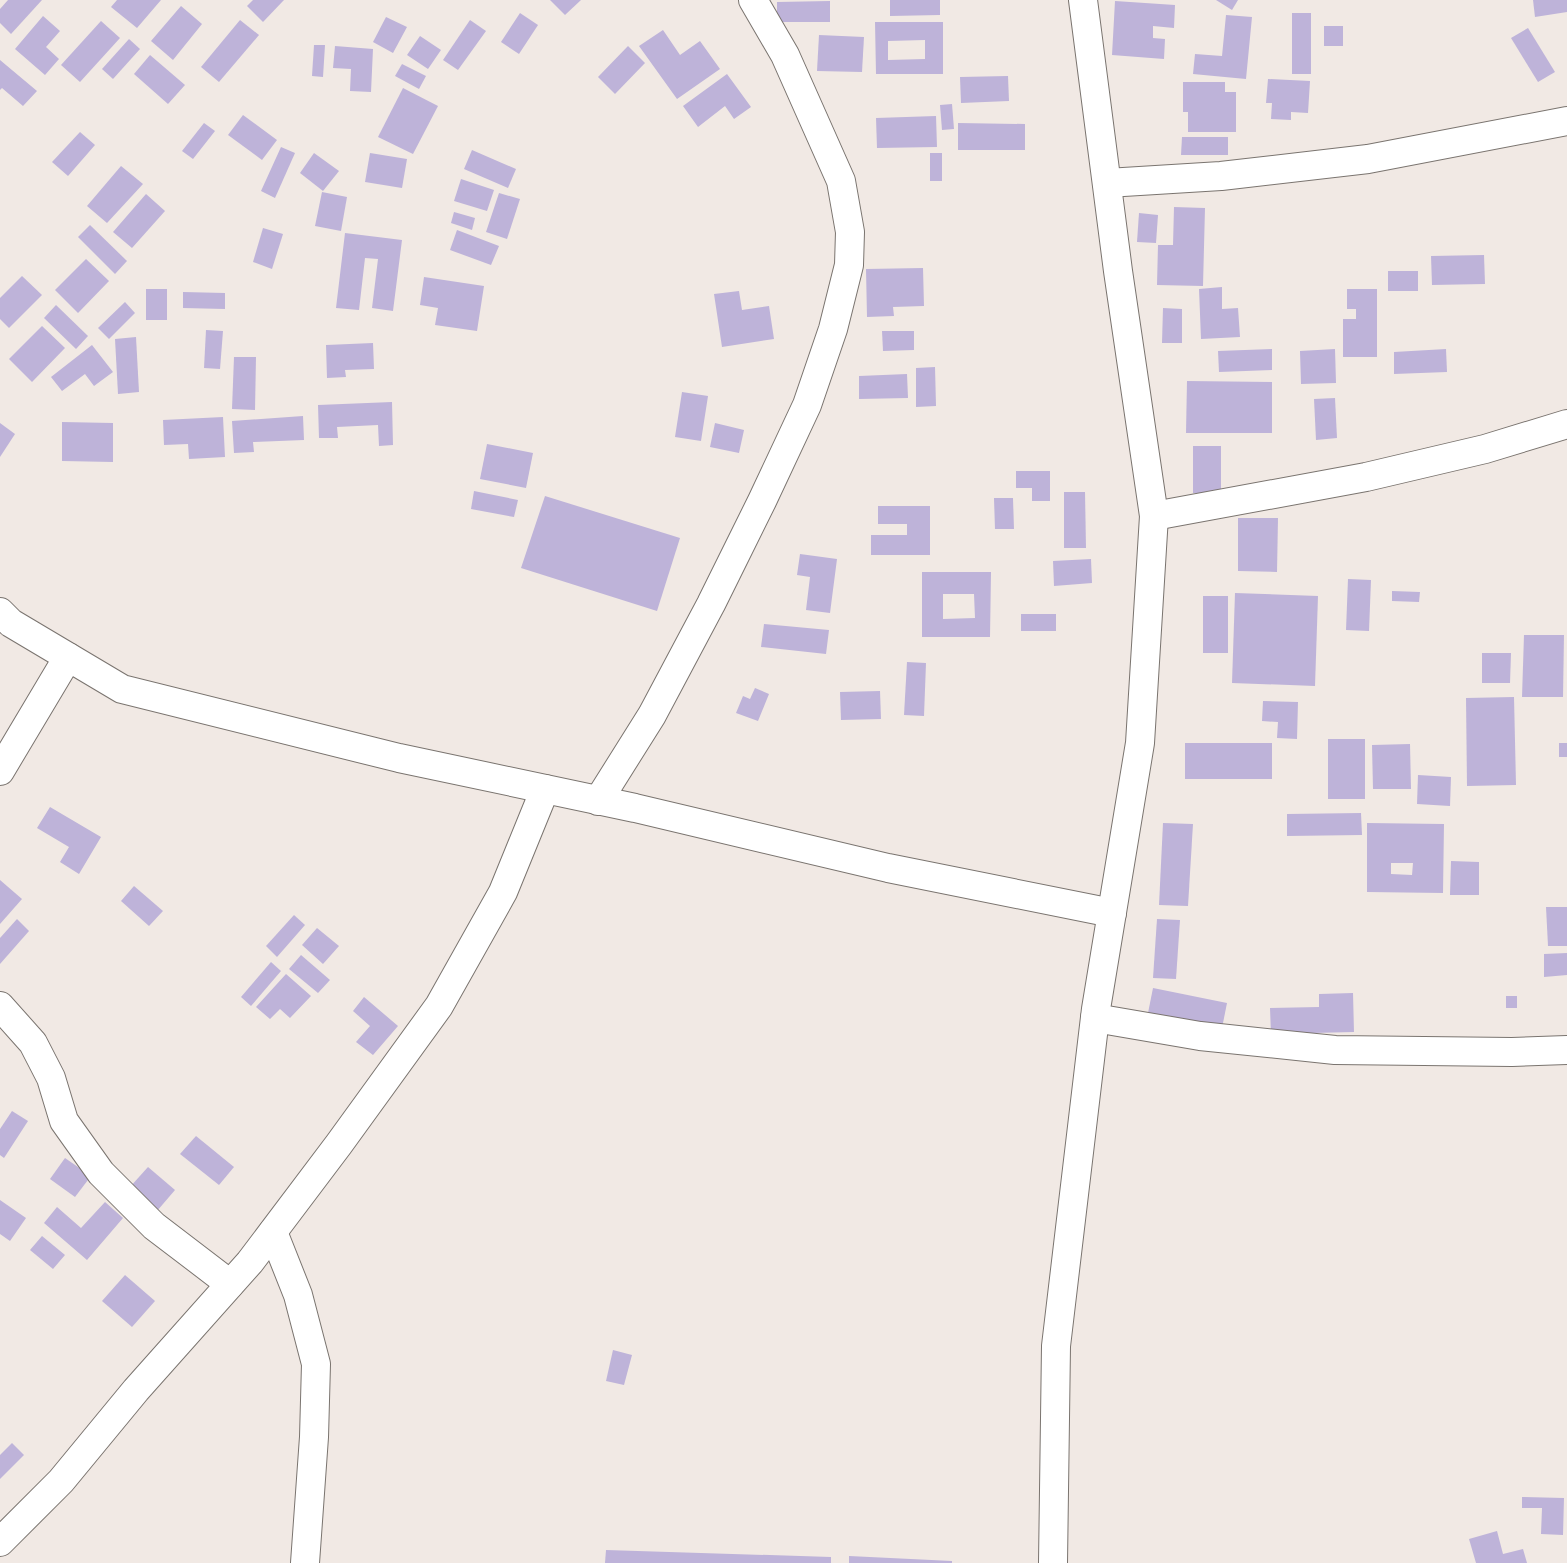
<svg xmlns="http://www.w3.org/2000/svg" width="1567" height="1563" viewBox="0 0 1567 1563" font-family="'IBM Plex Sans',sans-serif">
	<rect width="100%" height="100%" fill="#f1e9e4"/>
	<g fill="#beb3d9" fill-rule="evenodd">
		<polygon points="8,0 42,0 11,34 0,23 0,9"/>
		<polygon points="117,0 161,0 137,28 111,7"/>
		<polygon points="253,0 284,0 263,22 247,6"/>
		<polygon points="550,0 581,0 565,15"/>
		<polygon points="890,0 940,0 940,15 890,16"/>
		<polygon points="1216,0 1238,0 1232,10"/>
		<polygon points="1533,0 1567,0 1567,12 1535,17"/>
		<polygon points="830,1 830,22 777,22 777,2"/>
		<polygon points="1115,1 1175,5 1174,28 1153,26 1153,38 1165,39 1164,59 1112,55"/>
		<polygon points="181,6 202,24 173,60 151,41"/>
		<polygon points="520,13 538,25 519,54 501,42"/>
		<rect x="1292" y="13" width="19" height="61"/>
		<polygon points="1226,15 1252,17 1246,79 1193,74 1195,54 1222,56"/>
		<polygon points="43,16 60,31 46,47 59,59 45,75 15,49"/>
		<polygon points="386,17 407,27 393,53 373,42"/>
		<polygon points="240,20 259,35 219,82 201,67"/>
		<polygon points="470,20 486,31 458,70 443,60"/>
		<polygon points="101,21 120,38 80,82 61,65"/>
		<path d="M875,22H943V74H876ZM925,40V59L888,60V41Z"/>
		<rect x="1324" y="26" width="19" height="20"/>
		<polygon points="1528,28 1555,72 1538,82 1511,38"/>
		<polygon points="663,30 680,55 700,41 720,69 677,99 639,46"/>
		<polygon points="819,35 864,37 862,72 817,71"/>
		<polygon points="420,36 441,50 428,69 407,55"/>
		<polygon points="129,39 140,49 113,79 102,69"/>
		<polygon points="314,45 325,45 323,77 312,76"/>
		<polygon points="335,46 373,49 371,92 350,91 351,69 333,68"/>
		<polygon points="628,46 645,63 615,94 598,77"/>
		<polygon points="150,55 185,85 168,104 134,74"/>
		<polygon points="0,60 37,91 23,106 2,88 0,90"/>
		<polygon points="402,64 426,76 419,89 395,76"/>
		<polygon points="727,74 751,107 734,119 725,106 698,127 683,106"/>
		<polygon points="1008,76 1009,101 961,103 960,77"/>
		<polygon points="1268,79 1310,81 1308,113 1291,112 1291,120 1271,119 1272,103 1266,103"/>
		<polygon points="1183,82 1225,82 1225,92 1236,92 1236,132 1188,132 1188,112 1183,112"/>
		<polygon points="403,88 438,106 413,154 378,137"/>
		<polygon points="952,104 954,129 942,130 940,105"/>
		<polygon points="243,115 277,140 262,160 228,135"/>
		<polygon points="936,116 937,147 877,148 876,118"/>
		<polygon points="204,123 215,131 193,159 182,151"/>
		<polygon points="958,123 1025,124 1025,150 958,150"/>
		<polygon points="80,132 95,145 68,176 52,162"/>
		<polygon points="1182,137 1228,137 1228,155 1181,155"/>
		<polygon points="281,147 295,153 275,198 261,191"/>
		<polygon points="472,150 516,169 508,188 464,169"/>
		<polygon points="314,153 339,171 323,191 300,173"/>
		<polygon points="370,153 407,159 402,188 365,182"/>
		<rect x="930" y="153" width="12" height="28"/>
		<polygon points="121,166 143,184 107,223 87,206"/>
		<polygon points="461,179 494,190 487,211 454,201"/>
		<polygon points="322,192 347,197 341,231 315,226"/>
		<polygon points="499,193 520,199 507,239 486,232"/>
		<polygon points="146,194 165,211 132,248 113,232"/>
		<polygon points="1174,207 1205,208 1203,286 1157,285 1158,245 1173,245"/>
		<polygon points="454,212 475,218 472,230 451,223"/>
		<polygon points="1139,213 1158,215 1156,243 1137,242"/>
		<polygon points="90,225 127,261 115,274 78,237"/>
		<polygon points="263,228 283,234 272,269 253,262"/>
		<polygon points="457,230 499,246 491,265 450,250"/>
		<polygon points="345,233 402,240 393,311 372,308 378,259 365,258 359,310 336,308"/>
		<polygon points="1484,255 1485,284 1432,285 1431,256"/>
		<polygon points="86,259 109,281 78,313 55,290"/>
		<polygon points="923,268 924,306 893,307 894,316 867,317 866,269"/>
		<rect x="1388" y="271" width="30" height="20"/>
		<polygon points="22,276 42,295 9,328 0,319 0,298"/>
		<polygon points="424,277 484,286 477,331 435,325 438,308 420,305"/>
		<polygon points="1222,287 1222,309 1238,308 1240,337 1201,339 1199,289"/>
		<rect x="146" y="289" width="21" height="31"/>
		<polygon points="1347,289 1377,289 1377,357 1343,357 1343,319 1356,319 1356,309 1347,309"/>
		<polygon points="739,291 742,310 769,306 774,339 722,347 714,294"/>
		<polygon points="183,292 225,293 225,309 183,308"/>
		<polygon points="125,302 135,313 109,339 98,328"/>
		<polygon points="56,305 88,336 76,349 44,318"/>
		<polygon points="1163,308 1182,309 1182,343 1162,343"/>
		<polygon points="42,326 65,348 32,382 9,359"/>
		<polygon points="206,330 223,331 220,369 204,368"/>
		<polygon points="882,331 914,331 914,350 883,351"/>
		<polygon points="136,337 139,392 118,394 115,339"/>
		<polygon points="373,343 374,369 345,370 346,377 327,378 326,345"/>
		<polygon points="92,345 113,372 94,386 85,374 62,391 51,377"/>
		<polygon points="1272,349 1272,370 1219,372 1218,351"/>
		<polygon points="1335,349 1336,383 1301,384 1300,351"/>
		<polygon points="1446,349 1447,372 1394,374 1394,352"/>
		<polygon points="234,357 256,357 255,410 232,409"/>
		<polygon points="935,367 936,406 916,407 916,368"/>
		<polygon points="907,374 908,398 859,399 859,376"/>
		<polygon points="1187,381 1272,382 1272,433 1186,433"/>
		<polygon points="682,392 708,396 701,441 675,437"/>
		<polygon points="1335,398 1337,438 1316,440 1314,399"/>
		<polygon points="392,402 393,445 379,446 378,425 337,427 338,438 319,438 318,405"/>
		<polygon points="303,416 304,440 253,442 254,452 234,453 232,421"/>
		<polygon points="223,417 225,457 189,459 188,444 164,445 163,420"/>
		<polygon points="62,422 113,423 113,462 62,461"/>
		<polygon points="0,423 15,434 0,457"/>
		<polygon points="715,423 744,430 739,453 710,447"/>
		<polygon points="487,444 533,453 526,488 480,479"/>
		<rect x="1193" y="446" width="28" height="47"/>
		<polygon points="1016,471 1050,471 1050,501 1032,501 1032,488 1016,488"/>
		<polygon points="474,491 518,500 514,517 471,509"/>
		<polygon points="1064,492 1085,492 1086,548 1064,548"/>
		<polygon points="545,496 680,538 657,611 521,568"/>
		<polygon points="994,498 1013,498 1014,529 995,529"/>
		<polygon points="878,506 930,506 930,555 871,555 871,535 907,535 907,524 878,524"/>
		<polygon points="1238,518 1278,518 1277,572 1238,571"/>
		<polygon points="800,554 837,559 830,613 806,610 810,577 797,575"/>
		<polygon points="1091,559 1092,583 1054,586 1053,561"/>
		<path d="M922,572H991L990,637H922ZM943,594H974L975,618L943,619Z"/>
		<polygon points="1348,579 1371,580 1369,631 1346,630"/>
		<polygon points="1392,591 1420,592 1419,602 1392,601"/>
		<polygon points="1235,593 1318,596 1315,686 1232,683"/>
		<rect x="1203" y="596" width="25" height="57"/>
		<rect x="1021" y="614" width="35" height="17"/>
		<polygon points="764,624 829,630 826,654 761,647"/>
		<polygon points="1524,635 1564,635 1563,697 1522,697"/>
		<polygon points="1482,653 1511,653 1510,683 1482,683"/>
		<polygon points="907,662 926,663 924,716 904,715"/>
		<polygon points="755,688 769,694 758,721 736,713 743,696 750,699"/>
		<polygon points="880,691 881,719 841,720 840,692"/>
		<polygon points="1514,697 1516,785 1467,786 1466,698"/>
		<polygon points="1263,701 1298,702 1297,739 1277,738 1278,722 1262,721"/>
		<rect x="1328" y="739" width="37" height="60"/>
		<rect x="1185" y="743" width="87" height="36"/>
		<rect x="1559" y="743" width="8" height="14"/>
		<polygon points="1410,744 1411,789 1373,789 1372,745"/>
		<polygon points="1418,775 1451,777 1450,806 1417,804"/>
		<polygon points="50,807 101,837 79,874 60,862 69,847 37,828"/>
		<polygon points="1361,813 1362,835 1287,836 1287,814"/>
		<polygon points="1163,823 1193,824 1188,906 1159,905"/>
		<path d="M1367,823L1444,824L1443,893L1367,892ZM1391,863H1413L1412,875L1391,874Z"/>
		<polygon points="1451,861 1479,862 1479,895 1450,895"/>
		<polygon points="0,880 22,899 0,924"/>
		<polygon points="134,886 163,911 149,926 121,901"/>
		<polygon points="1546,907 1567,907 1567,946 1548,946"/>
		<polygon points="294,915 305,925 277,957 266,946"/>
		<polygon points="17,919 29,931 0,964 0,938"/>
		<polygon points="1157,919 1180,920 1176,979 1153,978"/>
		<polygon points="317,928 339,946 323,964 302,945"/>
		<polygon points="1567,953 1567,975 1544,977 1544,954"/>
		<polygon points="301,955 330,980 318,993 289,969"/>
		<polygon points="271,962 281,971 251,1006 241,997"/>
		<polygon points="286,974 311,996 290,1018 280,1009 270,1019 256,1007"/>
		<polygon points="1153,988 1227,1003 1222,1028 1148,1013"/>
		<polygon points="1353,993 1354,1032 1271,1034 1270,1008 1319,1007 1319,994"/>
		<rect x="1506" y="996" width="11" height="12"/>
		<polygon points="364,997 398,1026 373,1055 356,1042 370,1026 353,1011"/>
		<polygon points="12,1111 28,1121 4,1158 0,1155 0,1129"/>
		<polygon points="196,1136 234,1167 219,1185 180,1154"/>
		<polygon points="65,1158 91,1176 75,1197 50,1179"/>
		<polygon points="148,1167 175,1190 157,1211 130,1187"/>
		<polygon points="0,1200 26,1218 10,1241 0,1234"/>
		<polygon points="105,1202 123,1218 87,1260 44,1223 57,1207 81,1228"/>
		<polygon points="42,1236 65,1255 53,1269 30,1250"/>
		<polygon points="125,1275 155,1301 132,1327 102,1301"/>
		<polygon points="613,1350 632,1355 624,1385 606,1381"/>
		<polygon points="12,1443 24,1455 0,1479 0,1455"/>
		<polygon points="1522,1497 1564,1498 1563,1535 1541,1534 1542,1508 1522,1508"/>
		<polygon points="1497,1531 1503,1554 1523,1549 1527,1563 1476,1563 1469,1539"/>
		<polygon points="606,1550 831,1557 831,1563 605,1563"/>
		<polygon points="849,1556 952,1561 952,1563 849,1563"/>
	</g>
	<g fill="none" stroke-linecap="round" stroke-linejoin="round">
		<g stroke="#7a746f" stroke-width="30">
			<g id="minor">
				<polyline points="1107,183 1221,176 1368,159 1567,121"/>
				<polyline points="1154,516 1366,477 1485,449 1567,424"/>
				<polyline points="0,612 11,623 122,689 399,758 635,808 888,868 1112,913"/>
				<polyline points="0,771 68,657"/>
				<polyline points="598,801 652,715 711,604 762,501 807,405 833,329 849,265 850,232 841,181 785,55 753,0"/>
				<polyline points="0,1006 33,1043 51,1078 64,1121 101,1173 154,1226 230,1284"/>
				<polyline points="1095,1018 1200,1036 1335,1050 1512,1052 1567,1050"/>
				<polyline points="273,1232 298,1295 316,1364 314,1437 305,1563"/>
				<polyline points="0,1542 61,1481 136,1390 250,1262 339,1144 439,1006 503,892 545,789"/>
				<polyline points="1053,1563 1056,1346 1096,1009 1140,743 1154,516 1118,271 1083,0"/>
			</g>
		</g>
		<use href="#minor" stroke="#fff" stroke-width="28"/>
	</g>
</svg>
